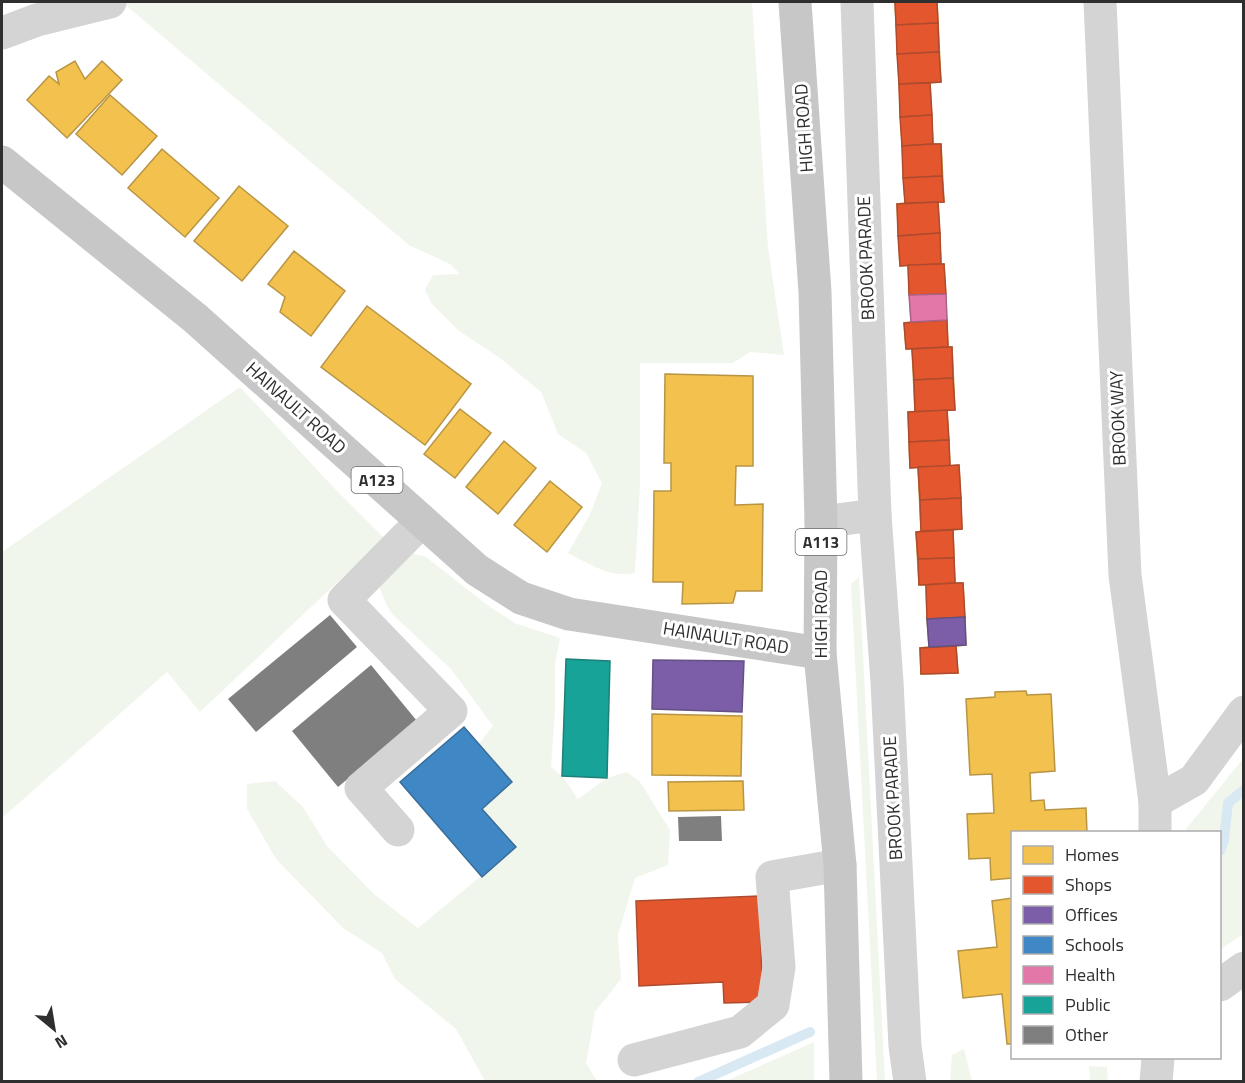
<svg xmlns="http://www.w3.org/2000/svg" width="1245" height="1083" viewBox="0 0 1245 1083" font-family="'Titillium Web',sans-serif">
	<rect width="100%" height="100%" fill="#fff"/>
	<g fill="#f1f6ec">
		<path d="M122,2H752L768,248L784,355L750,352L733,363H640V485L635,573C612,579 589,564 568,553L590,514L602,483L586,453L558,434L541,392L500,358L459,331L432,304L425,290L433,275L460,274L450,264L409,245Z"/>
		<polygon points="240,387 335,489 384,538 200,712 167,672 2,818 2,552"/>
		<polygon points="407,552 426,557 490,607 517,624 560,638 555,664 555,710 551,767 562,776 578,799 607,778 627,772 640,782 670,830 668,865 635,878 618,935 621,979 595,1012 586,1063 597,1081 485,1081 456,1029 395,979 382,953 343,928 276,859 247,809 247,784 275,781 303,807 327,846 375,895 418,928 516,847 482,809 512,782 479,744 493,726 451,669 393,615 387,606 378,584"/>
		<polygon points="859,577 885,1081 877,1081 851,584"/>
		<polygon points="1243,759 1243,934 1220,950 1220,832 1186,832 1186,829"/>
		<polygon points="814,1042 814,1081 726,1081"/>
		<polygon points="964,1049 972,1081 944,1081 950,1081 952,1055"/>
		<polygon points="1089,1066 1107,1067 1108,1081 1090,1081"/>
	</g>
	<g fill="#f2c14e" stroke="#b89545" stroke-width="1.5">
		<polygon points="895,2 937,2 941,82 930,83 933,144 941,144 944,202 938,202 941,264 944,264 948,347 952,347 955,410 947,410 950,466 959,465 962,529 953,530 955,583 963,583 966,645 956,646 958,673 921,674 920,648 929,647 927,619 926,585 919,585 916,532 921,531 918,467 910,468 908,412 915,412 912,349 906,349 904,323 911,322 908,265 900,266 897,204 905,203"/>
		<polygon points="75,61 85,79 102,61 122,80 67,138 27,100 49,76 59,84 56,72"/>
		<polygon points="110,95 157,136 122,175 76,134"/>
		<polygon points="162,149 219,198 185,237 128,188"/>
		<polygon points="239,186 288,226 242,281 194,241"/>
		<polygon points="294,251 345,291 311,336 280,312 285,297 268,284"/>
		<polygon points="367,306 471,384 425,445 321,367"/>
		<polygon points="665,374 753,376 753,466 736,466 735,505 763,504 762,591 736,591 733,603 682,604 683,582 653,582 654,491 671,491 671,463 664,463"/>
		<polygon points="460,409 491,433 455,478 424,454"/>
		<polygon points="504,441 536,468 498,514 466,487"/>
		<polygon points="550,481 582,507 547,552 514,525"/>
		<polygon points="1026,691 1027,695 1051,694 1055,771 1030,773 1031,801 1044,800 1045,810 1086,808 1087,832 1012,832 1012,878 991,880 990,858 969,859 967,814 994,813 992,774 970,775 966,699 995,697 995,692"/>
		<polygon points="652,714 742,716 741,776 652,775"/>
		<polygon points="743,781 744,810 669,811 668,782"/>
		<polygon points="1012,898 1012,1044 1007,1044 1002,994 963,998 958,951 997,947 992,901"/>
	</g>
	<g fill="#e4572e" stroke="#ae4b2e" stroke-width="1.5">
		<polygon points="895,2 937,2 938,23 896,25"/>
		<polygon points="938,23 939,52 897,54 896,25"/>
		<polygon points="939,52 941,82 899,84 897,54"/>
		<polygon points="930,83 932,115 900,117 899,84"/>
		<polygon points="932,115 933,144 902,146 900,117"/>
		<polygon points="933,144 941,144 942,176 903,178 902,146"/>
		<polygon points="942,176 944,202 905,203 903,178"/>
		<polygon points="938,202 940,233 898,236 897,204"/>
		<polygon points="940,233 941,264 900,266 898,236"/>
		<polygon points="941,264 944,264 946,294 909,295 908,265"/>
		<polygon points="947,320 948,347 906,349 904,323"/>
		<polygon points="948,347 952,347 953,378 914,380 912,349"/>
		<polygon points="953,378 955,410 915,412 914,380"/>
		<polygon points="947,410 949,440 909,442 908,412"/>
		<polygon points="949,440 950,466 910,468 909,442"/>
		<polygon points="959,465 961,498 920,500 918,467"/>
		<polygon points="961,498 962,529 921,531 920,500"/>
		<polygon points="953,530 954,558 918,559 916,532"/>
		<polygon points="954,558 955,583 919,585 918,559"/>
		<polygon points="955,583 963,583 965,617 927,619 926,585"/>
		<polygon points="956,646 958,673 921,674 920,648"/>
		<polygon points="759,896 763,1002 724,1003 723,982 639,986 636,901"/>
	</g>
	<g fill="#7b5ea7" stroke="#645083" stroke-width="1.5">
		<polygon points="965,617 966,645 929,647 927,619"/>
		<polygon points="653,660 744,661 742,712 652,709"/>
	</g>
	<polygon fill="#3f88c5" stroke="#3a6d98" stroke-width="1.5" points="464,727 512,782 482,809 516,847 482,877 400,782"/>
	<polygon fill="#e377a8" stroke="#ad6184" stroke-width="1.5" points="946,294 947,320 911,322 909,295"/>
	<polygon fill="#17a398" stroke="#1e8078" stroke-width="1.5" points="566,659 610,661 607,778 562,776"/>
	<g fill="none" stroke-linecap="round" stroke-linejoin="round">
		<g stroke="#d8e9f4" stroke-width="10">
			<polyline points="1220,851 1224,840 1228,803 1244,790"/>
			<polyline points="698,1082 810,1032"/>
		</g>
	</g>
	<g fill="#7f7f7f">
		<polygon points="330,615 357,647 256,732 228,699"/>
		<polygon points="371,665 417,721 338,787 292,731"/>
		<polygon points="721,816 722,841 679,841 678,817"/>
	</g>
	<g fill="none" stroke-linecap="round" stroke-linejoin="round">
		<g stroke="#d4d4d4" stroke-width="33">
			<polyline points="857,2 875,515 887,682 905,1046 910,1082"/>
			<polyline points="1100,2 1125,575 1155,802 1155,832"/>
			<polyline points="2,33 37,20 110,2"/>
			<polyline points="821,522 875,515"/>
			<polyline points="1155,802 1194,780 1244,712"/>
			<polyline points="398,830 361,788 451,711 344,600 422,521"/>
			<polyline points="1220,985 1244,968"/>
			<polyline points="634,1060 740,1032 773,1005 779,967 772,877 840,865"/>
			<polyline points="1156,1082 1158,1058"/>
		</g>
		<g stroke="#c7c7c7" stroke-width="33">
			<polyline points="795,2 815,292 821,522 820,653 840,865 846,1082"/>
			<polyline points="2,162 195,318 477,570 521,598 569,614 820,653"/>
		</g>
	</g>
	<g text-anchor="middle" stroke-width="6" stroke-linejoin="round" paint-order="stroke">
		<g fill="#fff" stroke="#6d6d6d" stroke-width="1.5">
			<rect x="351.5" y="467" width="51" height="26" rx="4.5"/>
			<rect x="795.5" y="529" width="51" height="26" rx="4.5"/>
		</g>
		<g font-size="16" font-weight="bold" fill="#2f2f2f">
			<text x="377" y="486">A123</text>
			<text x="821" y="548">A113</text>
		</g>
		<g font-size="18" fill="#2f2f2f" stroke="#fff">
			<text transform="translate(804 128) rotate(-94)" y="6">HIGH ROAD</text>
			<text transform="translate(866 258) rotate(-92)" y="6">BROOK PARADE</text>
			<text transform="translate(296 408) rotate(42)" y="6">HAINAULT ROAD</text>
			<text transform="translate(1118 418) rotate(-92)" y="6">BROOK WAY</text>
			<text transform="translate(821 614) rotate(-90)" y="6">HIGH ROAD</text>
			<text transform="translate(726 638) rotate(9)" y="6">HAINAULT ROAD</text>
			<text transform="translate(893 798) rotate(-93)" y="6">BROOK PARADE</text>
		</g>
	</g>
	<rect width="1245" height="1083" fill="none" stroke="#2f2f2f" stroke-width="6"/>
	<rect x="1011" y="831" width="210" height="228" fill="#ffffff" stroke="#acacac" stroke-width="1.5"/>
	<rect x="1023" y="846" width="30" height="18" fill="#f2c14e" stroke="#acacac" stroke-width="1.5"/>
	<text x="1065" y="861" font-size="18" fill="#2f2f2f">Homes</text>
	<rect x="1023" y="876" width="30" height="18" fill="#e4572e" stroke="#acacac" stroke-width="1.5"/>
	<text x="1065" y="891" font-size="18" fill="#2f2f2f">Shops</text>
	<rect x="1023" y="906" width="30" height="18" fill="#7b5ea7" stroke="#acacac" stroke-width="1.5"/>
	<text x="1065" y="921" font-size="18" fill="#2f2f2f">Offices</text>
	<rect x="1023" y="936" width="30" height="18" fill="#3f88c5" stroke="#acacac" stroke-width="1.5"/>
	<text x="1065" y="951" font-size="18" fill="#2f2f2f">Schools</text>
	<rect x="1023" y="966" width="30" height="18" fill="#e377a8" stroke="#acacac" stroke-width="1.5"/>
	<text x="1065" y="981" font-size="18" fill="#2f2f2f">Health</text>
	<rect x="1023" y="996" width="30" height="18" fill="#17a398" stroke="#acacac" stroke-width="1.5"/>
	<text x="1065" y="1011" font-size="18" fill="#2f2f2f">Public</text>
	<rect x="1023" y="1026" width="30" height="18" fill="#7f7f7f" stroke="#acacac" stroke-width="1.5"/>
	<text x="1065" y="1041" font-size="18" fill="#2f2f2f">Other</text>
	<g transform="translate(54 1029) rotate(150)" stroke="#ffffff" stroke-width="4.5" paint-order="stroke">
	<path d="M0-4.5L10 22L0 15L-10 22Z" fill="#2f2f2f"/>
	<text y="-9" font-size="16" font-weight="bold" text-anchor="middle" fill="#2f2f2f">N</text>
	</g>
</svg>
